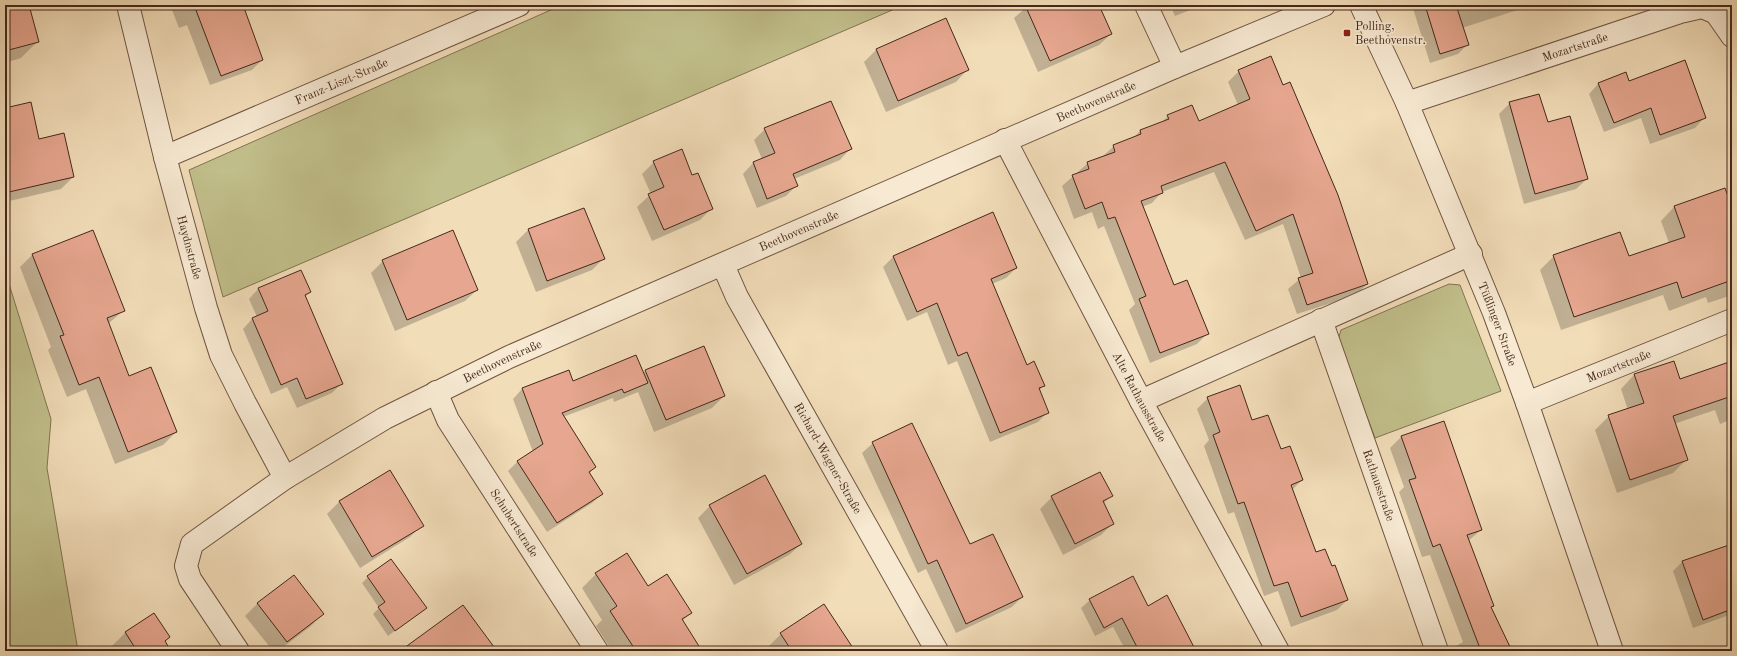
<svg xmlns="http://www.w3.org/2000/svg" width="1737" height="656" viewBox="0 0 1737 656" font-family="'Old Standard TT',serif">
	<rect width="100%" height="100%" fill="#f2ddb9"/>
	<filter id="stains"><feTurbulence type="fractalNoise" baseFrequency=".005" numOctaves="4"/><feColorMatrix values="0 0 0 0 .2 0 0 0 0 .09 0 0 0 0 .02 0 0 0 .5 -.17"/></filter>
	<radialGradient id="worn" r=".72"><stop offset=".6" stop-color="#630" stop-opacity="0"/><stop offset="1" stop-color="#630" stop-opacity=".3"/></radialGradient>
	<g fill="#c1bf8b" stroke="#837453">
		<polygon points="562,5 904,5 223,297 189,170"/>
		<polygon points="5,271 51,419 47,468 78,651 5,651"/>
		<polygon points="1449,284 1460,285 1501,391 1375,438 1338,340 1341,330"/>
	</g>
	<g fill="#0003">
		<polygon points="5,5 28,5 38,41 21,58 5,63"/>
		<polygon points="170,5 242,5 262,60 252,70 210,85 187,25 179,28"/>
		<polygon points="1029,5 1098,5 1111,34 1099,45 1038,72 1014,18"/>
		<polygon points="1170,5 1203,5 1175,16"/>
		<polygon points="1412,5 1533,5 1462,28 1468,44 1458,54 1430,63"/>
		<polygon points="1557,5 1566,5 1558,8"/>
		<polygon points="945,20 967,70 956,82 886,112 864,62 876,50"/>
		<polygon points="1239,71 1367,284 1356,295 1297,314 1288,289 1301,278 1283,224 1245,240 1214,172 1162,192 1152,203 1142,207 1173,286 1207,334 1197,344 1150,363 1129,310 1135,304 1104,226 1098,229 1092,212 1074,219 1062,186 1088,163 1103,156 1114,146 1132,139 1140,131 1160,124 1168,116 1198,123 1238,105 1228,82"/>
		<polygon points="1629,82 1705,117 1695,128 1650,144 1641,118 1604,132 1589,94 1599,83"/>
		<polygon points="1510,103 1547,124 1587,179 1576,189 1524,204 1499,114"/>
		<polygon points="5,110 73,177 61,189 5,202"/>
		<polygon points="765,129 850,149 840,160 794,179 797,185 786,196 757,208 743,174 753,163 762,159 754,140"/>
		<polygon points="654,162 692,176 712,208 700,220 652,241 637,207 651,194 642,174"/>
		<polygon points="1725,190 1732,210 1732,295 1708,303 1706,297 1669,311 1663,295 1561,330 1540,270 1554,256 1628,257 1669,243 1661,221 1674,207"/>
		<polygon points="584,209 603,259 592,270 536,292 516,242 528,230"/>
		<polygon points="32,255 123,311 108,324 129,377 176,432 163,445 115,464 86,389 67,397 48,350 51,347 20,267"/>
		<polygon points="893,257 1016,268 1006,278 992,284 1026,366 1043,386 1039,391 1048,412 1038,422 990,442 957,361 948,365 927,312 907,321 883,267"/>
		<polygon points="383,261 477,290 465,301 395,331 371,273"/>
		<polygon points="301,271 310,292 305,297 342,383 332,393 297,408 287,387 271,394 243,329 252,319 257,317 249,299 258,289"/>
		<polygon points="1674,362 1680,380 1732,362 1732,419 1720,424 1715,410 1674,424 1686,460 1673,473 1617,493 1595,430 1609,416 1628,410 1621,389 1634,375"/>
		<polygon points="569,371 573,382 643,374 645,371 724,396 712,408 654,432 638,392 614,402 613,398 563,417 595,467 589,474 602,494 592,503 547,532 508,471 518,461 533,452 513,399 522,389"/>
		<polygon points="1208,398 1252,422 1280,451 1302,480 1292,490 1316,554 1347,600 1337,610 1291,627 1278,591 1264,596 1234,512 1228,514 1204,446 1209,440 1197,409"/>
		<polygon points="1443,422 1481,530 1468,541 1493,606 1491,608 1511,651 1450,651 1456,646 1463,642 1430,555 1422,557 1399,492 1404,487 1390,448 1401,437"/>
		<polygon points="873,443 970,546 1022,597 1012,607 956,633 926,569 918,573 862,453"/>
		<polygon points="389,471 422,525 410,537 360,568 327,514 339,502"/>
		<polygon points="1111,496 1103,504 1113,523 1101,535 1063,555 1040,509 1052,497"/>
		<polygon points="710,506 801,544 789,555 734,585 698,518"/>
		<polygon points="1732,545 1732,614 1693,628 1673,571 1682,562"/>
		<polygon points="596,574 648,587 691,613 682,621 690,651 612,651 596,626 602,620 582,588"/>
		<polygon points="294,576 322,614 311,626 278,651 273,651 245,616 257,604"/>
		<polygon points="368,577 425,608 388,636 373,614 379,608 362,583"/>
		<polygon points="1090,600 1195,651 1126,651 1113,627 1095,636 1081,608"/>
		<polygon points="154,614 164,642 170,651 112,651 110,648 125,633"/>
		<polygon points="781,634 853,651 773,651 769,646"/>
	</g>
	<g fill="#e6a68f" stroke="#45281b">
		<polygon points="5,5 29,5 39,42 5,51"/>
		<polygon points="194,5 243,5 263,60 221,76"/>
		<polygon points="1025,5 1099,5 1112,34 1050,61"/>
		<polygon points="1425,5 1456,5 1469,45 1440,54"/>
		<polygon points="946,18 969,70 898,101 876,49"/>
		<polygon points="1271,56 1283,85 1290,82 1338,195 1368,284 1307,305 1298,278 1313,273 1293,214 1256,231 1225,162 1161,186 1163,193 1141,201 1174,285 1187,280 1209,334 1160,353 1139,299 1146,296 1115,217 1108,219 1102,202 1085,209 1072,175 1089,169 1087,162 1115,152 1113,145 1141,134 1140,130 1169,119 1167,115 1192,105 1199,121 1250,99 1238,70"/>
		<polygon points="1685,60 1706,118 1660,135 1651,108 1614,123 1598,83 1626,72 1629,81"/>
		<polygon points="1539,94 1548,122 1570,116 1588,179 1535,194 1509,102"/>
		<polygon points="831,101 852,149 793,174 798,186 767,199 753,162 775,153 764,128"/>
		<polygon points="31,102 39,139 64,133 74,177 9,192 5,175 5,108"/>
		<polygon points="682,149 692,175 698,173 713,209 664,230 648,194 664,187 653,161"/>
		<polygon points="1725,188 1732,207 1732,280 1682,298 1677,282 1574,317 1553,255 1620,232 1629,256 1685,237 1674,206"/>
		<polygon points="584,208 605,259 547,281 528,229"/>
		<polygon points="993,212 1017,268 991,279 1027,365 1034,361 1045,386 1039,388 1049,413 1000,433 967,352 958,356 937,303 917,312 893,256"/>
		<polygon points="93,230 125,311 107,318 129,376 151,367 177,432 128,452 99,377 79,385 60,336 64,335 32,254"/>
		<polygon points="453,230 478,290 407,320 382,260"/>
		<polygon points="301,270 311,292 305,295 343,384 306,399 297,378 281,385 252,318 268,311 258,288"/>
		<polygon points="704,346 725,396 666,420 645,370"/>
		<polygon points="636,355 648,383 624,393 622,389 562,413 596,467 589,472 603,494 557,523 517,461 543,444 522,388 569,370 573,381"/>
		<polygon points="1674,361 1680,379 1732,361 1732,396 1673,416 1688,460 1630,480 1608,415 1644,403 1634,374"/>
		<polygon points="1240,385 1252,420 1268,415 1281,449 1290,446 1303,480 1291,485 1316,552 1325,549 1332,566 1335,565 1348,600 1301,617 1288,582 1274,586 1244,502 1238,504 1213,435 1220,432 1207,397"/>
		<polygon points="1444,421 1482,530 1467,535 1494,606 1491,607 1512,651 1481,651 1440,544 1433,547 1409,480 1416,478 1401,436"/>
		<polygon points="912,423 970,544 993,534 1023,597 966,624 937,560 928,564 872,442"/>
		<polygon points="390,470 424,526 372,557 339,501"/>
		<polygon points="1100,472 1113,496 1103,501 1114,524 1075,544 1051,496"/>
		<polygon points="765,475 802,544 747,574 709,505"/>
		<polygon points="1732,544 1732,609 1703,620 1682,561"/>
		<polygon points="627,553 648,586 667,574 692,613 682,619 702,651 636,651 610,611 617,606 595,573"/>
		<polygon points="391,559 427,608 395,631 378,607 385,602 367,576"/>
		<polygon points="294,575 324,614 287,642 257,603"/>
		<polygon points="1133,576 1148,606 1167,595 1196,651 1139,651 1122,618 1104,628 1089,599"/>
		<polygon points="824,604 855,651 792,651 780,633"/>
		<polygon points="463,605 497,651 400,651"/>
		<polygon points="154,613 170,637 165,641 171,651 137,651 125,632"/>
	</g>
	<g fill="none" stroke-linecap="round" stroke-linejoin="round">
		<g stroke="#705542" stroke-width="24">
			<g id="minor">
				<path id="s1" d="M128,5L165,157L206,308L221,355L245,403L285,478"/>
				<polyline points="1146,5 1175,67"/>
				<path id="s2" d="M1407,103L1680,12L1702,7L1716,13L1732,36"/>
				<path id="s3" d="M1005,140L1141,401L1278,651"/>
				<path id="s4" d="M165,157L519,5"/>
				<path id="s5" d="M723,265L737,297L937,651"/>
				<path id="s6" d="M1321,320L1437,651"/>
				<path id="s7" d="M436,392L448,420L597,651"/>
				<polyline points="1141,401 1471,254"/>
				<path id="s8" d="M1527,403L1732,320"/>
				<path id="s9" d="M238,651L190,579L186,566L192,544L285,478L385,418L509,357L1175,67L1324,5"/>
			</g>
		</g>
		<g stroke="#705542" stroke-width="24">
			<g id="tertiary">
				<path id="s10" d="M1361,5L1407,103L1494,313L1527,403L1612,651"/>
			</g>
		</g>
		<use href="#minor" stroke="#f7e9d2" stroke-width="22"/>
		<use href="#tertiary" stroke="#f7e9d2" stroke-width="22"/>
	</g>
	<rect fill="#8f2418" stroke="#f7e9d2" stroke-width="1.5" x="1343" y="29" width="8" height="8" rx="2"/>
	<g text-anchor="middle" stroke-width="3.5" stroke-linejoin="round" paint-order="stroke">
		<g font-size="12" fill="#45281b" stroke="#f7e9d2" text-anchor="start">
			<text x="1355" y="30">Polling,<tspan x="1355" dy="14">Beethovenstr.</tspan></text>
		</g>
		<g font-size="12" fill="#45281b" stroke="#f7e9d2">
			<text dy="4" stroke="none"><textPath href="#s2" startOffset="177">Mozartstraße</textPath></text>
			<text dy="4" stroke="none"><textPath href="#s4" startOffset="192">Franz-Liszt-Straße</textPath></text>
			<text dy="4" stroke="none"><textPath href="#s9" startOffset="1132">Beethovenstraße</textPath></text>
			<text dy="4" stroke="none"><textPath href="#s9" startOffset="808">Beethovenstraße</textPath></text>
			<text dy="4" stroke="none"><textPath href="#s1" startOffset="250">Haydnstraße</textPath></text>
			<text dy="4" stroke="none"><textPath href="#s10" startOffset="347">Tüßlinger Straße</textPath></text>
			<text dy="4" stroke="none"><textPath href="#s9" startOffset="484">Beethovenstraße</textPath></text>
			<text dy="4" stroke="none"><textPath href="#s8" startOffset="99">Mozartstraße</textPath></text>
			<text dy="4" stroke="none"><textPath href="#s3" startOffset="290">Alte Rathausstraße</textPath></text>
			<text dy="4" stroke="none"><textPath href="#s5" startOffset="220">Richard-Wagner-Straße</textPath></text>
			<text dy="4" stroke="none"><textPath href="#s6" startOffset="175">Rathausstraße</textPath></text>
			<text dy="4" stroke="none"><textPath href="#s7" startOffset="153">Schubertstraße</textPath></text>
		</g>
	</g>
	<rect width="1737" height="656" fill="none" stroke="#f2ddb9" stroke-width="20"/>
	<rect x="6" y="6" width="1725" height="644" fill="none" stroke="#45281b" stroke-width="2"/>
	<rect x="10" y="10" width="1717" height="636" fill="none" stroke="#45281b"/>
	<rect width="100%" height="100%" filter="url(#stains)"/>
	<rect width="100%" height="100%" fill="url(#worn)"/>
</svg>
